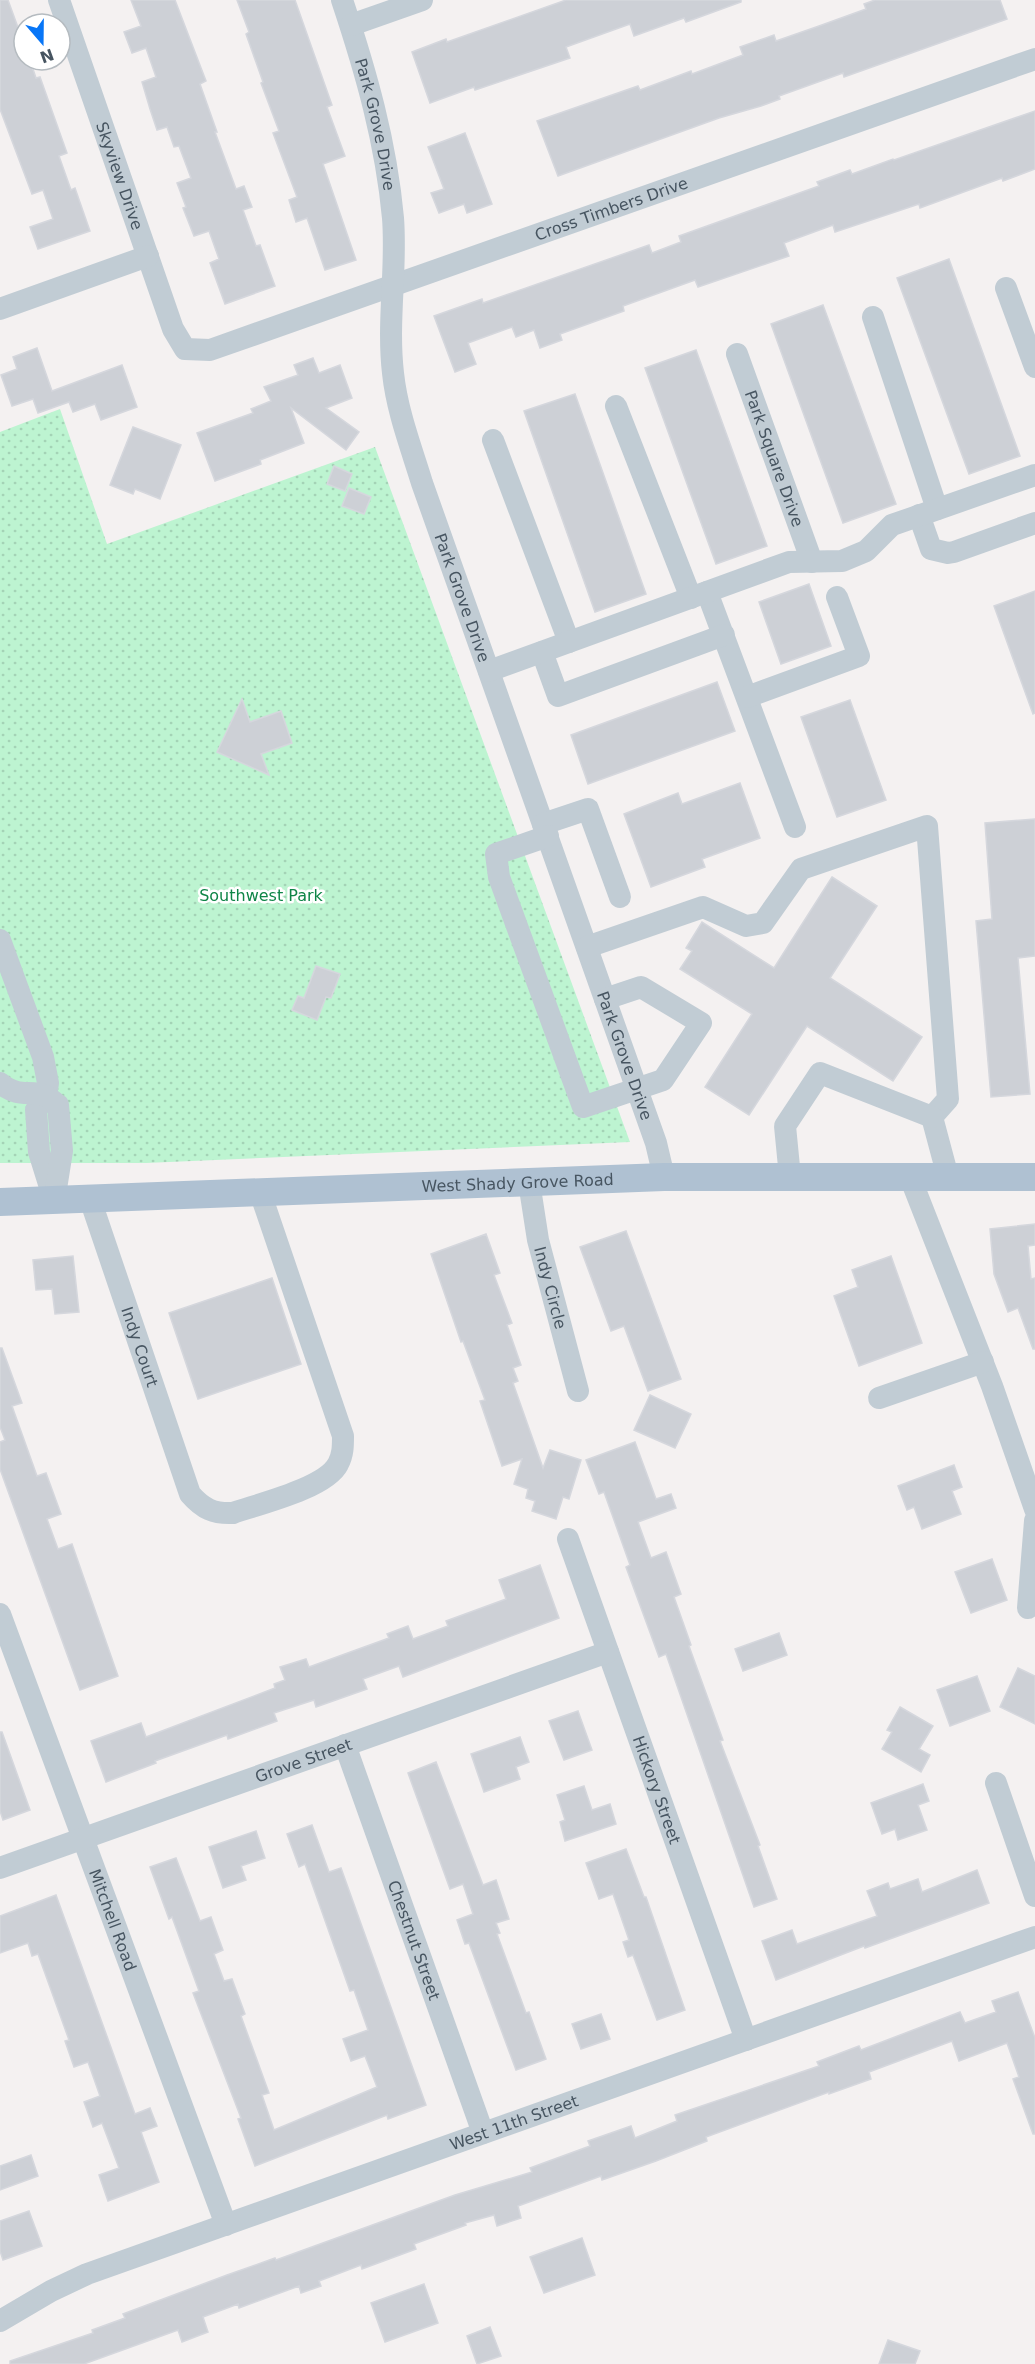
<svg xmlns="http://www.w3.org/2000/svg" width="1035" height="2364" viewBox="0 0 1035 2364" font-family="'DejaVu Sans',sans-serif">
	<defs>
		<pattern id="park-dots" width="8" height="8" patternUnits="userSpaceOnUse" patternTransform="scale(1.5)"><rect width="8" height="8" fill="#bdf4d1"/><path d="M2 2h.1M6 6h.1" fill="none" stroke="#a4d3b6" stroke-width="1.8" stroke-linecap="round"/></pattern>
	</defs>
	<rect width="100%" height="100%" fill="#f4f1f1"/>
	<polygon fill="url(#park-dots)" points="60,409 107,544 375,447 630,1142 146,1163 0,1163 0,432"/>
	<g fill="#cdd0d6" stroke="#d5d7dd" stroke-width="1.5">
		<polygon points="0,0 8,0 24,44 24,60 30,60 36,78 40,77 67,153 59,156 71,190 75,188 90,231 38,249 30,227 53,219 43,190 32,194 0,109"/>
		<polygon points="131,0 175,0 206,81 200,84 217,132 215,132 236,189 244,186 252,207 243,210 256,246 260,245 275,286 225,304 210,263 219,259 209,231 194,236 183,208 186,207 177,183 191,178 179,146 174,147 167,127 157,130 150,109 142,82 156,77 146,48 132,53 124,32 141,26"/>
		<polygon points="237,0 295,0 332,105 327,107 345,156 323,164 356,260 325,270 307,218 296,222 289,200 297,197 273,133 279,131 261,83 263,82 246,34 249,32"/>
		<polygon points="566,0 741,0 741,2 686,22 684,18 634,36 630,24 566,47 570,58 475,90 474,87 430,103 412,52 446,39 447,42"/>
		<polygon points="875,0 1000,0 1007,19 844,77 843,73 779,96 780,99 761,106 719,118 558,176 537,121 638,86 640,90 691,71 692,74 743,55 740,47 774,35 776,41 819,26 866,9 864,4"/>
		<polygon points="1035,111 1035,169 1003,181 1002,178 920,208 919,204 835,232 833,225 784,243 789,256 698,287 695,280 623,306 624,311 560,334 562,340 540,348 534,330 516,337 512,327 468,343 476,364 455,372 434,316 482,299 483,303 649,245 652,253 681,242 679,236 819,186 817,182 850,170 852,174 893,159 894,160"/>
		<polygon points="465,133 492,204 467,213 464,204 439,213 431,193 444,189 428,147"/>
		<polygon points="949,259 1020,456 969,474 897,278"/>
		<polygon points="823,305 896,504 843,523 771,324"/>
		<polygon points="37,348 52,391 122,365 137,407 101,420 95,404 73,412 69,402 38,413 33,399 12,406 1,375 17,369 13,357"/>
		<polygon points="696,350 767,546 716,564 645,368"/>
		<polygon points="313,358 319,373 340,365 352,398 326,408 359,432 346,450 291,408 304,443 260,460 261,464 215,481 197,433 253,413 251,409 271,401 264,387 298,375 294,365"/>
		<polygon points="575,394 646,594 595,612 524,411"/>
		<polygon points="133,427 181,445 160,499 135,489 133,494 110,485"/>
		<polygon points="334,466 352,474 345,491 327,484"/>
		<polygon points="349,488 371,497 364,514 342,506"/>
		<polygon points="809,584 831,646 781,664 759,602"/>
		<polygon points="1035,591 1035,713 1033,714 994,606"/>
		<polygon points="717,682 735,731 588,784 571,735"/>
		<polygon points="242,699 250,722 281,711 292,743 261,754 269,775 217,752"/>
		<polygon points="850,700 886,800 837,817 801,717"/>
		<polygon points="740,783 760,838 702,859 705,867 651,887 624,814 678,793 682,804"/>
		<polygon points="1035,819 1035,956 1018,958 1030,1094 991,1097 976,921 992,919 985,823"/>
		<polygon points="832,877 877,906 830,978 922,1037 893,1081 807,1026 749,1115 705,1087 752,1014 680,969 692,951 686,948 702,922 774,968"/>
		<polygon points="316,966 340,974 331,998 326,997 317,1020 292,1010 298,996 304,998"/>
		<polygon points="1035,1224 1035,1245 1028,1246 1031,1279 1035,1278 1035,1349 1033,1349 1018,1308 1008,1312 994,1274 990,1229"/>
		<polygon points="626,1231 681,1379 648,1391 624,1326 611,1331 580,1247"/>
		<polygon points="486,1234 500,1273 494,1275 512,1323 507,1325 521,1365 513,1368 518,1381 513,1383 543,1468 550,1450 581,1460 569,1499 563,1497 556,1519 532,1511 535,1501 526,1498 528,1489 514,1484 522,1459 502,1466 480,1401 485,1400 463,1341 461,1342 431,1254"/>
		<polygon points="73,1256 79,1312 55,1314 52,1289 36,1290 33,1260"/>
		<polygon points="891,1256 922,1343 859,1366 834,1296 858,1287 852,1270"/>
		<polygon points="272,1278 301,1364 198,1399 169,1313"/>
		<polygon points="0,1348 2,1348 22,1403 12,1406 37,1476 46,1473 61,1514 47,1519 58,1549 72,1544 118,1676 80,1690 0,1469 0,1442 5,1440 0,1427"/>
		<polygon points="650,1395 691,1414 675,1448 634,1430"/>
		<polygon points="635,1442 656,1499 671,1494 676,1508 638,1522 651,1558 666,1552 681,1594 674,1597 691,1645 689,1646 723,1740 720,1741 760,1845 758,1846 777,1899 754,1907 666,1654 659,1657 626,1567 630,1565 604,1492 599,1494 586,1460"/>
		<polygon points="954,1465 962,1487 952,1491 961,1514 922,1529 914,1507 907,1510 898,1486"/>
		<polygon points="992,1559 1007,1600 971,1613 955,1572"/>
		<polygon points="540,1565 559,1618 403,1677 399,1666 363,1679 367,1689 316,1707 314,1700 274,1713 277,1721 228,1739 227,1735 155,1761 156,1763 106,1782 91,1741 141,1723 146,1737 275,1688 274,1684 285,1680 280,1667 306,1659 309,1667 389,1638 387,1634 408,1626 413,1639 448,1626 446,1621 506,1599 499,1580"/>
		<polygon points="779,1633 787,1655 743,1671 735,1649"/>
		<polygon points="1018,1668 1035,1676 1035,1724 1000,1707"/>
		<polygon points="977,1676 990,1711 950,1726 937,1690"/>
		<polygon points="900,1707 933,1726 919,1749 930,1755 921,1772 882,1749 892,1732 887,1730"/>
		<polygon points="578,1711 592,1750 564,1760 549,1721"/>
		<polygon points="0,1732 2,1732 30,1810 3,1820 0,1811"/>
		<polygon points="520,1737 529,1762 516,1767 520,1779 484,1792 471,1754"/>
		<polygon points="436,1762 483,1885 496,1880 509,1919 496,1923 500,1933 497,1934 526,2013 529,2012 546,2059 516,2070 469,1943 465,1944 457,1920 473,1914 463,1884 450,1889 408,1773"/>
		<polygon points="923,1784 929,1801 918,1805 927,1830 898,1840 895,1829 882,1834 871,1803"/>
		<polygon points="584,1786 592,1810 610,1804 616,1824 565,1841 560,1822 565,1820 557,1795"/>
		<polygon points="312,1825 329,1872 341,1868 426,2105 388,2119 387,2115 255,2166 238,2119 241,2118 193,1993 199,1991 172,1917 169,1919 150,1867 176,1858 200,1921 211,1917 223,1950 214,1954 224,1981 232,1979 245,2014 241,2016 269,2093 262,2095 274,2130 377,2087 365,2056 351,2061 343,2039 368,2030 354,1990 350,1991 305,1864 299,1867 287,1834"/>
		<polygon points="256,1831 265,1858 241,1866 246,1880 223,1888 209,1847"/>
		<polygon points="626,1849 644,1897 646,1897 685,2010 657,2020 633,1955 628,1957 623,1942 629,1940 613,1894 599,1899 586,1863"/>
		<polygon points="977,1870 989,1903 865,1948 864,1946 776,1980 762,1941 792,1930 797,1944 877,1916 867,1891 888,1883 890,1889 918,1879 922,1892"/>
		<polygon points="56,1895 135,2114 150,2108 157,2126 141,2132 159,2182 108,2201 99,2175 119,2168 102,2123 93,2127 84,2102 100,2096 88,2062 74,2067 65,2041 69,2040 38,1954 32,1956 28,1943 0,1953 0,1916"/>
		<polygon points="1018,1992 1035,2038 1035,2134 1033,2134 1013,2079 1019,2077 1007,2043 959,2061 952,2041 869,2072 871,2079 829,2094 829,2092 706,2137 707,2141 656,2161 602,2180 601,2176 518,2206 521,2218 497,2226 494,2215 465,2223 466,2225 414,2244 416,2249 362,2269 361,2265 319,2281 321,2286 301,2293 299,2286 239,2308 238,2304 203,2317 208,2332 182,2342 178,2330 84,2364 10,2364 10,2361 93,2333 92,2330 125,2318 123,2314 227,2275 275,2258 276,2260 455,2195 532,2172 530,2168 590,2146 588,2141 631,2126 635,2138 677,2121 675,2115 819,2066 817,2062 859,2046 861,2050 960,2012 965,2023 996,2012 992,2001"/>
		<polygon points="601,2014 610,2039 581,2049 572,2024"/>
		<polygon points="31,2155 38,2176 0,2190 0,2166"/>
		<polygon points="29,2211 42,2246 3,2260 0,2251 0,2221"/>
		<polygon points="582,2238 595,2275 544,2293 530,2257"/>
		<polygon points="424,2284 438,2323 385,2342 371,2303"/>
		<polygon points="490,2327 501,2356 477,2364 467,2336"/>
		<polygon points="888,2340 920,2351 915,2364 879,2364"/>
	</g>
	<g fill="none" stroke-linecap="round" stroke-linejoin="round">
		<g stroke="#c1ccd4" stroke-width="22">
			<path id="s1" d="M59,0L173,329L185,349L210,350L1035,59"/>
			<path id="s2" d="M342,0C366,72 386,142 393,218C397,269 387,321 393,373C397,411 411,447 422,483L656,1143L664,1177"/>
			<polyline points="351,25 422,0"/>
			<polyline points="1006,288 1035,367"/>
			<polyline points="0,309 148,256"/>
			<polyline points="873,317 937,509"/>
			<path id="s3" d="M737,354L812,562"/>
			<polyline points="616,406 691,598"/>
			<polyline points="493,440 569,642"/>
			<polyline points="919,515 931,549 948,553 954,552 1035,523"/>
			<polyline points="707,592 795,827"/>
			<polyline points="542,652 558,696 724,635"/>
			<polyline points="489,671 789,562 842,561 866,551 892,525 1035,475"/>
			<polyline points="747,697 859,656 837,597"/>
			<polyline points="543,824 588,809 620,897"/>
			<polyline points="548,836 496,854 499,877 583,1107 663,1080 701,1023 641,987 605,999"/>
			<polyline points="0,940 43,1057 48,1083 46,1096 36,1110 39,1152 54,1200"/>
			<polyline points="587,947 703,907 746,926 763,923 801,869 927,826 948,1099 932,1117"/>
			<path d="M0,1083C20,1099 29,1089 46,1096C50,1098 55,1103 58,1105L62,1151L55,1195"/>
			<polyline points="932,1117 948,1177"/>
			<polyline points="790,1177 785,1126 820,1073 932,1117"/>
			<polyline points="910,1177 992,1386 1035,1509"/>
			<path id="s4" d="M529,1182L538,1240L578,1391"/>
			<path id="s5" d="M90,1199L190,1494C203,1509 214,1514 233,1513C259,1504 326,1488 338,1464C343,1455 343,1446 343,1436L260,1192"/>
			<polyline points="879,1398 983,1362"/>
			<path id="s6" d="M568,1539L746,2040"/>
			<polyline points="1028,1608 1035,1521"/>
			<path id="s7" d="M0,1614L226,2225"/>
			<path id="s8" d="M345,1745L483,2133"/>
			<polyline points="996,1783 1035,1896"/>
			<path id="s9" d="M0,1868L608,1652"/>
			<path id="s10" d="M0,2321L51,2291L87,2274L1035,1937"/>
		</g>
		<path stroke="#afc1d2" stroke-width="28" id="s11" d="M0,1202L664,1177H1035"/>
	</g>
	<g text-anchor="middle" stroke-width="5" stroke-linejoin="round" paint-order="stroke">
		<g font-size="16" fill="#475561" stroke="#fff">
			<text dy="6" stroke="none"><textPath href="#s2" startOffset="129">Park Grove Drive</textPath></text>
			<text dy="6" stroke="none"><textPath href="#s1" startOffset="186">Skyview Drive</textPath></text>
			<text dy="6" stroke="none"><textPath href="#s1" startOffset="822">Cross Timbers Drive</textPath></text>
			<text dy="6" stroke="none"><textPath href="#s3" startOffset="111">Park Square Drive</textPath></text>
			<text dy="6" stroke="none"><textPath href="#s2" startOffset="615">Park Grove Drive</textPath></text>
			<text dy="6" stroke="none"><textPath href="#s2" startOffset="1101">Park Grove Drive</textPath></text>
			<text dy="6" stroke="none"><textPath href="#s11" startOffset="518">West Shady Grove Road</textPath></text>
			<text dy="6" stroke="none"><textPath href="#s4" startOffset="108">Indy Circle</textPath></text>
			<text dy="6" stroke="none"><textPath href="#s5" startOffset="156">Indy Court</textPath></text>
			<text dy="6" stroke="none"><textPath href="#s9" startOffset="322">Grove Street</textPath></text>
			<text dy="6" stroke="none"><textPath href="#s6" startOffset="266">Hickory Street</textPath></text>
			<text dy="6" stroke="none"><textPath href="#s7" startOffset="326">Mitchell Road</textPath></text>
			<text dy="6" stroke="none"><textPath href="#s8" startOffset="207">Chestnut Street</textPath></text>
			<text dy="6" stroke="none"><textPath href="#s10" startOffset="552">West 11th Street</textPath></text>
		</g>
		<g font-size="16" fill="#0f8547" stroke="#fff">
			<text x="261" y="901">Southwest Park</text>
		</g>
	</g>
	<g transform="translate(42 42) rotate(160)"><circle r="28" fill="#ffffff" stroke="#b5bbc0" stroke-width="1.5"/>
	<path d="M0-4.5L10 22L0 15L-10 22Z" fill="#0876f7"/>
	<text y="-9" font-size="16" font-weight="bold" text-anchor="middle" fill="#475561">N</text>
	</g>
</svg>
